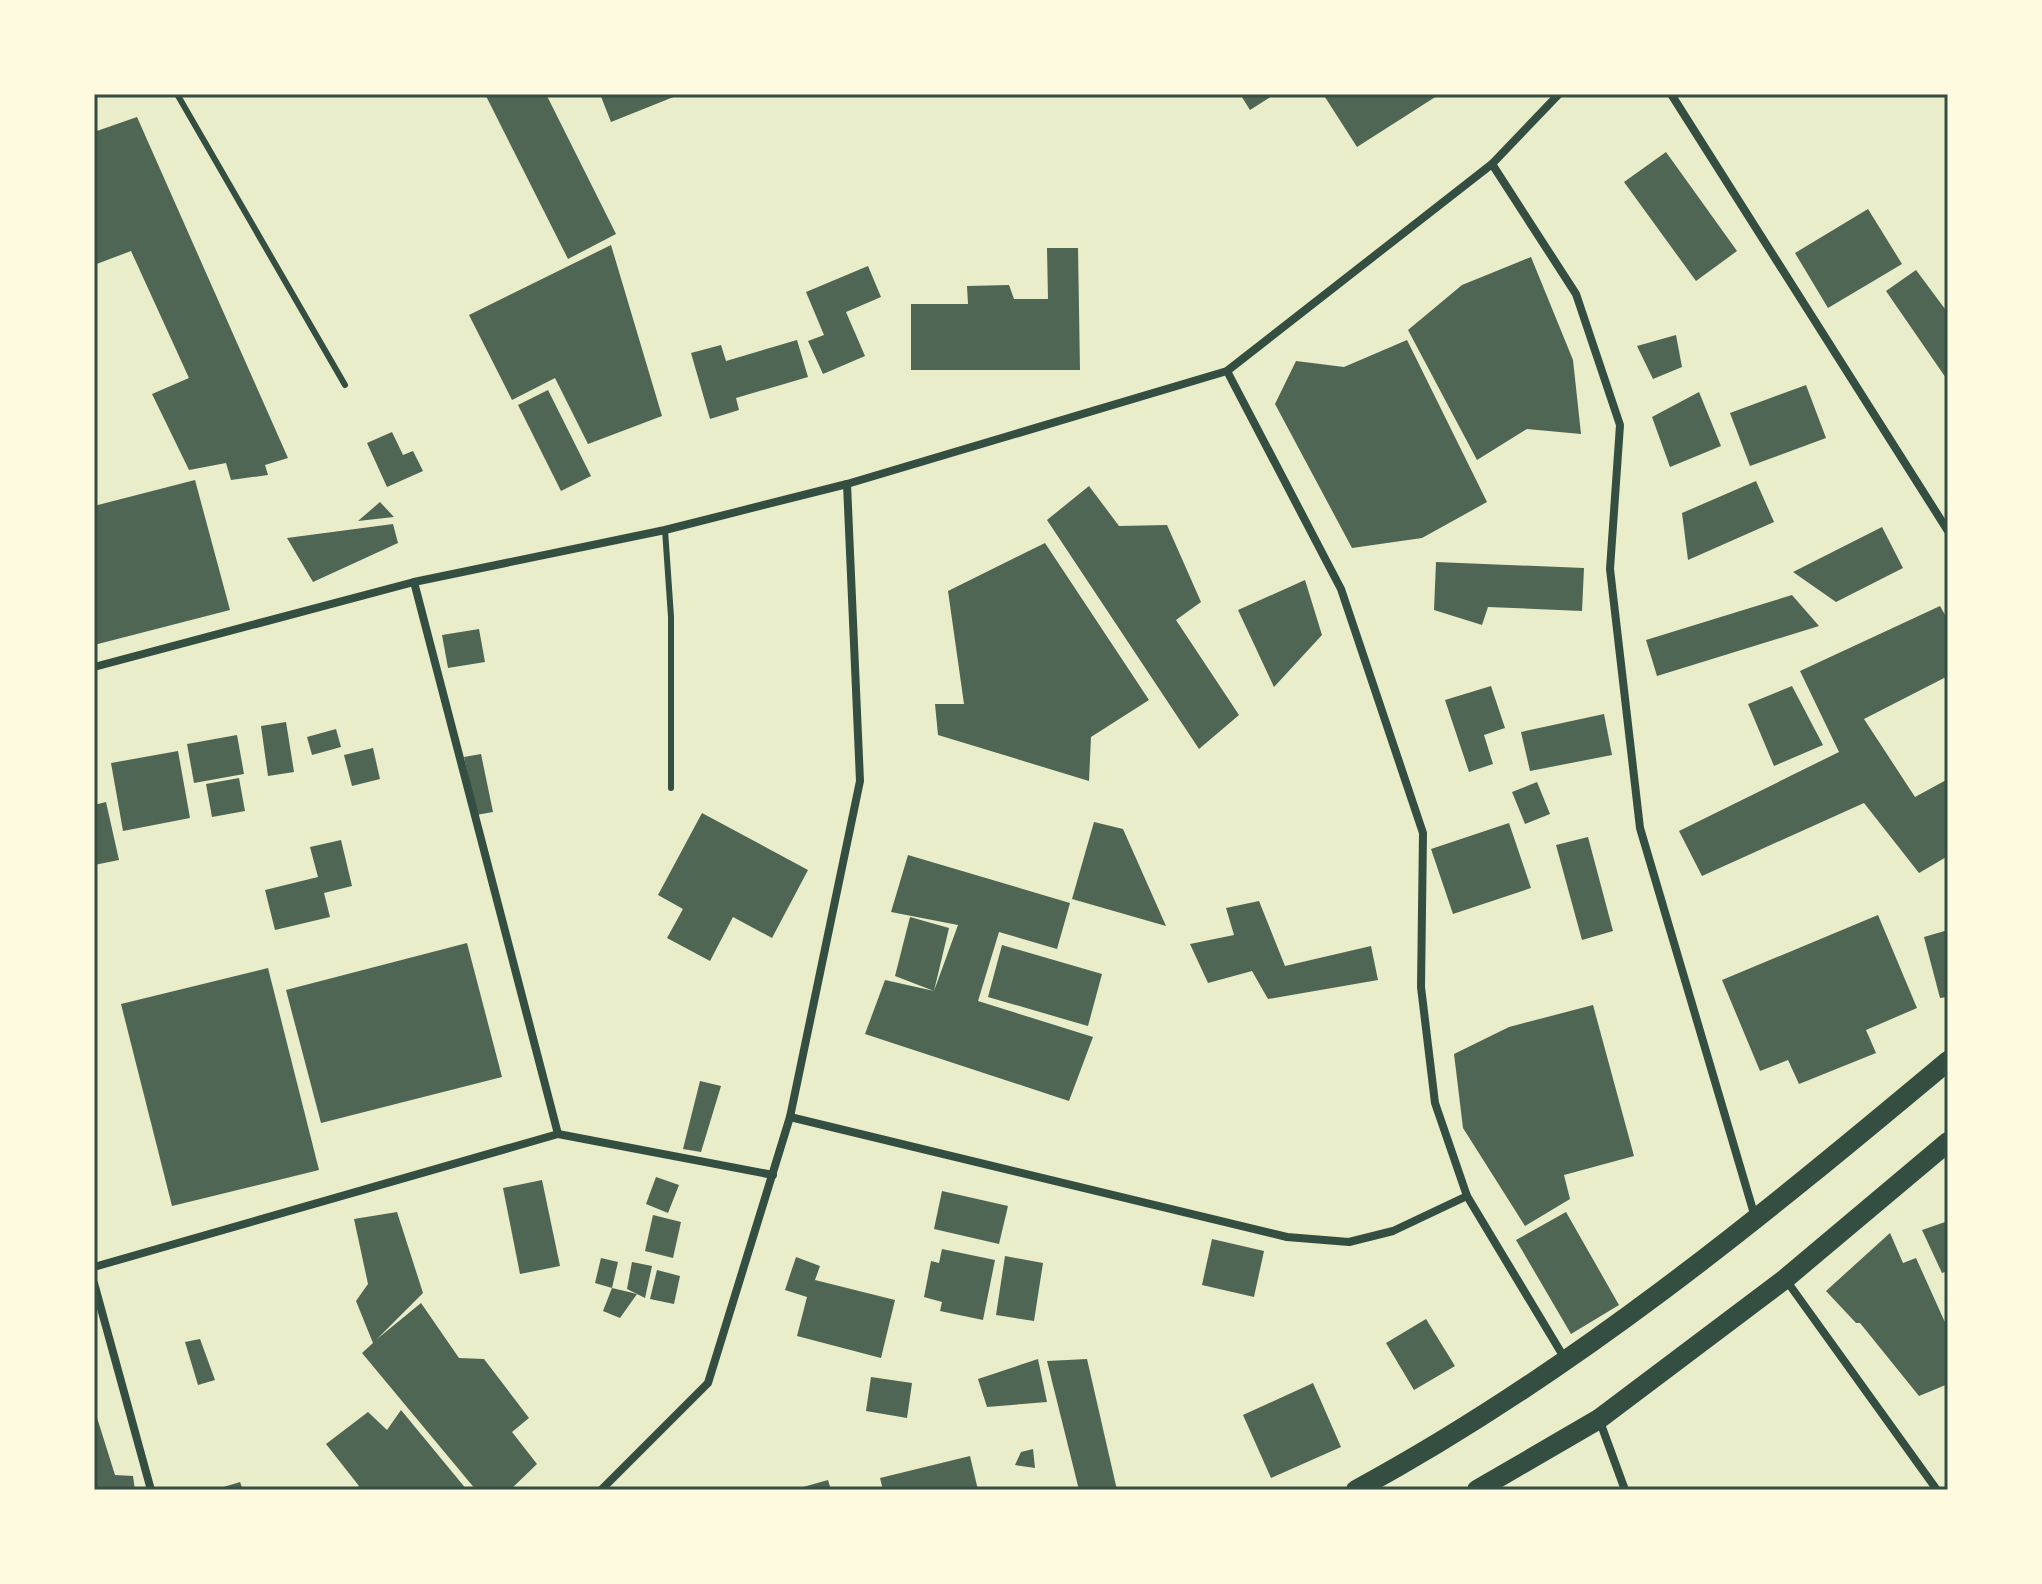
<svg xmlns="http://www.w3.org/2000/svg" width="2042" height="1584" viewBox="0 0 2042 1584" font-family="'Archivo Narrow',sans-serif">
	<rect width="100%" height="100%" fill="#e9edc9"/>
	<g fill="#4f6655">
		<polygon points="485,94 546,94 616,234 568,259"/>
		<polygon points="600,94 681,94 611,122"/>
		<polygon points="1240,94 1275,94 1250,110"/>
		<polygon points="1323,94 1440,94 1357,147"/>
		<polygon points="137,117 288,458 265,465 268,475 231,480 226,463 189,470 152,394 189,378 131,251 94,265 94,132"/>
		<polygon points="1666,152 1737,251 1696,281 1624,182"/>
		<polygon points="1868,209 1902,264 1828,308 1795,253"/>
		<polygon points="611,245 662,416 588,444 555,378 512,400 469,315"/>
		<polygon points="1047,248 1078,248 1080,370 911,370 911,304 968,304 967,286 1009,285 1014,299 1048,299"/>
		<polygon points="1531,257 1573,360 1581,434 1527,429 1477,460 1408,330 1462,285"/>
		<polygon points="868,266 881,297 846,312 865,356 823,374 808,341 824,335 806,292"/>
		<polygon points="1916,270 1948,313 1948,381 1886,291"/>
		<polygon points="1676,335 1682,367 1653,379 1637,346"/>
		<polygon points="797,340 808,377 736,398 739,410 710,419 691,353 721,345 726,361"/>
		<polygon points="1407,340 1487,502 1422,538 1352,548 1275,404 1296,361 1344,367"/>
		<polygon points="1806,385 1826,438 1750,466 1730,413"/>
		<polygon points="548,390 591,476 561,491 518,405"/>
		<polygon points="1699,392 1721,446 1670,467 1652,417"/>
		<polygon points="392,432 403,455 413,451 423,471 387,487 367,443"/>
		<polygon points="195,480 230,610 94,645 94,506"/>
		<polygon points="1756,481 1774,522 1688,560 1682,513"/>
		<polygon points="1089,486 1119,526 1167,525 1201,602 1176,620 1239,715 1199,749 1047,520"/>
		<polygon points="380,502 394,517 358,521"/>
		<polygon points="393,524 398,543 313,582 287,538"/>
		<polygon points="1882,527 1903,568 1836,602 1793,572"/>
		<polygon points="1045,543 1149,700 1091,737 1089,781 938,735 935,704 964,704 948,591"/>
		<polygon points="1436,562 1584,568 1582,611 1488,607 1482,625 1434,610"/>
		<polygon points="1305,580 1322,635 1274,687 1238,610"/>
		<polygon points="1792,595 1819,626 1657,676 1646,640"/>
		<polygon points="1940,606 1948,620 1948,676 1864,719 1915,797 1948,779 1948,856 1919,873 1864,803 1702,876 1679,831 1839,752 1800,671"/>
		<polygon points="479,629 485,662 448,668 442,635"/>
		<polygon points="1491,686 1505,728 1484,735 1493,764 1469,772 1445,700"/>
		<polygon points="1792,686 1823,745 1774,766 1748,704"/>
		<polygon points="1604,714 1612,755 1530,771 1521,732"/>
		<polygon points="286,722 294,772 268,776 261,726"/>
		<polygon points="336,729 341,747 312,755 307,737"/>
		<polygon points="237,735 244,774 194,783 187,744"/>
		<polygon points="373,748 380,779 352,786 344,755"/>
		<polygon points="178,751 190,818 123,831 111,763"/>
		<polygon points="481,754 493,812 476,815 464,757"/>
		<polygon points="239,778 245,811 212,817 206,784"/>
		<polygon points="1537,782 1550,814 1525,824 1512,792"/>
		<polygon points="106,802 119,860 94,865 94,805"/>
		<polygon points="702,813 808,870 772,938 733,917 710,961 667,938 683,909 658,895"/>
		<polygon points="1094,822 1123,829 1166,926 1072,899"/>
		<polygon points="1509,823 1531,888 1453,914 1431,849"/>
		<polygon points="1588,837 1613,931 1582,940 1556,845"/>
		<polygon points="341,840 352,886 324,893 330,917 275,930 265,890 318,877 310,847"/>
		<polygon points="908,855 1070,903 1057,949 999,932 978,1001 1093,1037 1069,1101 865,1034 885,980 934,991 895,976 910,917 949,928 934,991 958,925 891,912"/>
		<polygon points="1259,901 1285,966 1371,946 1378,980 1268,999 1252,971 1208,983 1190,944 1234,935 1226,908"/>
		<polygon points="1878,915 1917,1008 1866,1030 1876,1053 1799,1084 1788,1060 1760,1071 1722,980"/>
		<polygon points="1948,930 1948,997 1940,998 1924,937"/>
		<polygon points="467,943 502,1077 321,1123 286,990"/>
		<polygon points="1002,945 1102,974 1088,1026 988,997"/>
		<polygon points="268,968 319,1170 172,1206 121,1004"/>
		<polygon points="1593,1005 1634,1156 1564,1175 1570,1199 1525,1226 1463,1128 1454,1054 1509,1027"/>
		<polygon points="700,1081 721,1086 701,1152 683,1149"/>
		<polygon points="656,1177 679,1185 668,1213 646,1204"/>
		<polygon points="542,1180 560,1266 520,1274 503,1188"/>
		<polygon points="942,1191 1008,1206 999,1244 934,1229"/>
		<polygon points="397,1212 423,1293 377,1339 421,1303 459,1358 484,1359 529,1418 512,1432 537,1464 510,1490 476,1490 362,1353 373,1343 356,1301 368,1284 354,1219"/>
		<polygon points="1566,1212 1619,1305 1571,1334 1516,1240"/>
		<polygon points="653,1215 681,1222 673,1258 645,1251"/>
		<polygon points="1948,1221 1948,1271 1942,1273 1922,1230"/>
		<polygon points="1890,1233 1903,1263 1916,1258 1948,1329 1948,1384 1919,1396 1860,1323 1856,1323 1826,1291"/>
		<polygon points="1212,1239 1264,1251 1254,1297 1202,1285"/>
		<polygon points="942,1249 995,1260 983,1320 940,1311 942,1302 924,1297 931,1261 939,1263"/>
		<polygon points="1005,1256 1043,1263 1034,1321 996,1315"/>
		<polygon points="796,1257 820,1266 815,1280 895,1300 881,1358 797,1336 807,1297 785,1290"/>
		<polygon points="601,1258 618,1262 612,1288 595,1283"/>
		<polygon points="632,1262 652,1266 645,1298 627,1289"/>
		<polygon points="657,1270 680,1276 674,1304 650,1299"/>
		<polygon points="612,1288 637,1294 620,1318 603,1311"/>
		<polygon points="1426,1319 1455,1366 1414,1390 1386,1343"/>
		<polygon points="200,1339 215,1380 198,1385 185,1342"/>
		<polygon points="1038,1359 1047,1402 987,1407 978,1379"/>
		<polygon points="1087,1359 1117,1490 1079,1490 1047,1361"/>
		<polygon points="871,1377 912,1383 907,1418 866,1411"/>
		<polygon points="1313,1383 1341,1447 1271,1478 1243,1415"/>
		<polygon points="94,1408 115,1475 133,1476 135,1490 94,1490"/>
		<polygon points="401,1410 467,1490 353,1490 359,1486 326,1444 368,1412 387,1430"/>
		<polygon points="1033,1449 1035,1468 1015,1465 1021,1452"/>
		<polygon points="970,1456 978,1490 883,1490 880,1478"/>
		<polygon points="828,1480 831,1490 796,1490 796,1489"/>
		<polygon points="240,1482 243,1490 217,1490 217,1489"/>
	</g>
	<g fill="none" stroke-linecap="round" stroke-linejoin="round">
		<g stroke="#344e41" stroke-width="6">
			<polyline points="177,94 345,385"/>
			<polyline points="665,530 671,617 671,788"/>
		</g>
		<g stroke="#344e41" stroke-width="8">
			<polyline points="1671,94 1948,531"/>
			<polyline points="1492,164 1576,294 1620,425 1610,569 1640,828 1755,1217"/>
			<polyline points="1227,371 1341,589 1423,833 1421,987 1435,1103 1467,1196 1565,1359"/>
			<polyline points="414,582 558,1134"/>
			<polyline points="94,667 414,582 665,530 847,484 1227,371 1492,164 1559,94"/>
			<polyline points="790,1117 1287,1237 1349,1242 1393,1231 1467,1196"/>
			<polyline points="94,1267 558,1134 773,1175"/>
			<polyline points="1786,1280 1937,1490"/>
			<polyline points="94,1283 151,1490"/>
			<polyline points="1599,1419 1625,1490"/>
			<polyline points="601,1490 708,1383 790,1117 860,781 847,484"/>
		</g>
		<g stroke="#344e41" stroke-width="20">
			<path d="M1356,1490C1572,1373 1760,1218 1948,1061"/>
			<polyline points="1477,1490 1599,1419 1785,1279 1948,1142"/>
		</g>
	</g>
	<rect width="2042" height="1584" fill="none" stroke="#fefae0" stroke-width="192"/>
	<rect x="96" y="96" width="1850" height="1392" fill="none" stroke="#344e41" stroke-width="3"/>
</svg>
